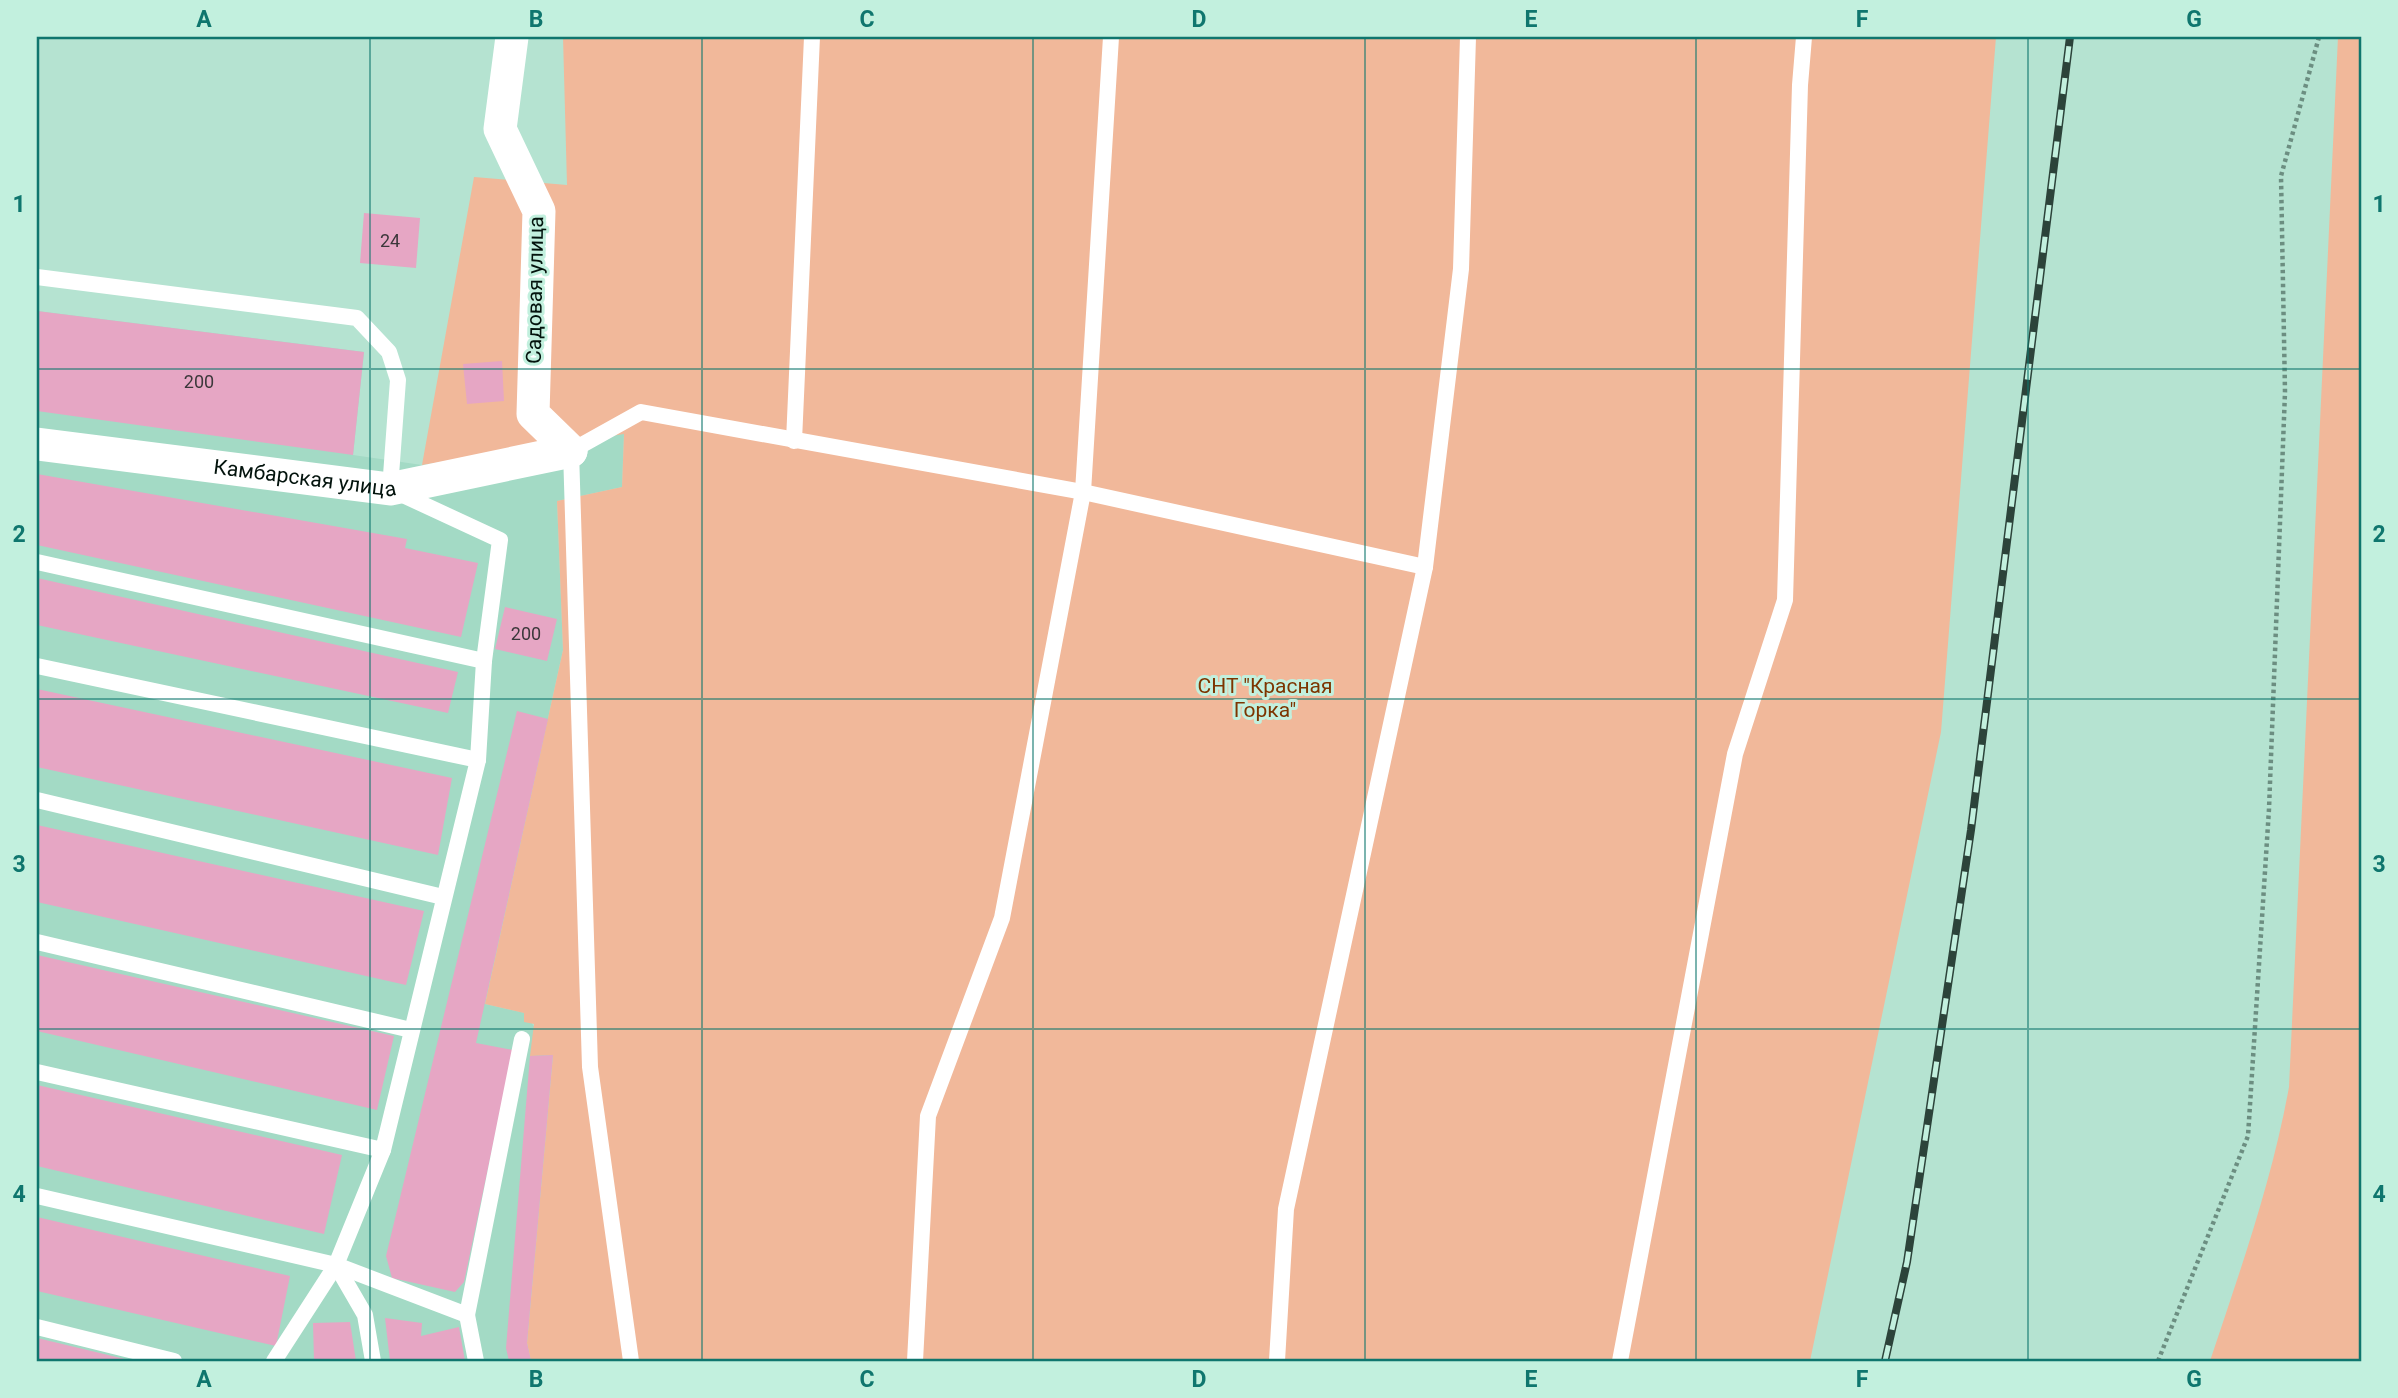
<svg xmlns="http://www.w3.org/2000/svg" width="2398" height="1398" viewBox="0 0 2398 1398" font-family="Roboto,sans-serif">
	<rect width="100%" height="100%" fill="#b5e3d1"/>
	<polygon fill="#a3dac5" points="37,311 364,352 353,455 422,465 624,433 622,487 557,501 563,650 485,1004 525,1013 553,1055 527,1343 531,1361 37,1361"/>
	<g fill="#f1b89a">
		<polygon points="563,37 1996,37 1941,732 1810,1361 531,1361 527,1343 553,1055 530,1056 534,1024 524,1022 524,1013 485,1004 563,650 557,501 622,487 624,434 422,465 474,177 567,185"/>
		<path d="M2338,37H2361V1361H2210C2240,1271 2272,1181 2289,1087Z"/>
	</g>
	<g fill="#e6a6c4">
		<polygon points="364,213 420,218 416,268 360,263"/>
		<polygon points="37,311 364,352 353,455 37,411"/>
		<polygon points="502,361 504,401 467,404 463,364"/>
		<polygon points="37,474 407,539 405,548 478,563 461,637 37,545"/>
		<polygon points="37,578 458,672 448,713 37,625"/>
		<polygon points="505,607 557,619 547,661 495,649"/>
		<polygon points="37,689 452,778 438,855 37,767"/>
		<polygon points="517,711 548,719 476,1043 513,1050 464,1282 455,1292 392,1278 386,1256"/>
		<polygon points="37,825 424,911 406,985 37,902"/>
		<polygon points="37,955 394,1036 377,1110 37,1031"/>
		<polygon points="553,1055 527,1343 531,1361 509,1361 506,1348 530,1056"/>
		<polygon points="37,1085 342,1155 324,1234 37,1166"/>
		<polygon points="37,1217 290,1276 276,1346 37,1291"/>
		<polygon points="385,1318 422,1323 421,1336 459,1327 465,1361 390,1361"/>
		<polygon points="350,1322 356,1361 314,1361 313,1323"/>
		<polygon points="37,1338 129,1360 129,1361 37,1361"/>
	</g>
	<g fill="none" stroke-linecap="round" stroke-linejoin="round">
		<polyline stroke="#6c8e81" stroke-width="4.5" stroke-dasharray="3.5 3.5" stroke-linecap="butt" points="2158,1361 2248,1136 2269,809 2285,392 2281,176 2319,37"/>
		<g stroke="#fff" stroke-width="16">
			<polyline points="37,277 357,318 389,352 398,380 390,489 500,540 484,661 478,760 383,1150 336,1265 365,1315 373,1361"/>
			<polyline points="794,441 812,37"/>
			<polyline points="37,562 484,661"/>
			<polyline points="37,666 478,760"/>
			<polyline points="37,800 443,897"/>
			<polyline points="37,942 411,1030"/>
			<polyline points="37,1072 383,1150"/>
			<polyline points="37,1196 336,1265 467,1315 476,1361"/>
			<polyline points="467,1315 522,1039"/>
			<polyline points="37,1327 174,1361"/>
			<polyline points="274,1361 336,1265"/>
			<polyline points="631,1361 590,1067 571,451 641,412 1083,492 1425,567"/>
			<polyline points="915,1361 928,1116 1002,918 1083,492 1111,37"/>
			<polyline points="1277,1361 1286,1209 1425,567 1461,269 1468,37"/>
			<polyline points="1620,1361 1735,754 1785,600 1800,85 1804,37"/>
		</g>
		<g stroke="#fff" stroke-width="33">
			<polyline points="512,37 500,129 539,211 533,414 571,451"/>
			<path id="s1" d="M37,444L390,489L571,451"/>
		</g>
		<g stroke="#2c433a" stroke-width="8">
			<polyline id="rail" points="1885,1361 1907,1262 1971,830 2070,37"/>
		</g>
		<use href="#rail" stroke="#c2f0de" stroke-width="5" stroke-dasharray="16" stroke-linecap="butt"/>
	</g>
	<path fill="none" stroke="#0f766e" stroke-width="2" stroke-opacity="0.55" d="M370,37V1361M702,37V1361M1033,37V1361M1365,37V1361M1696,37V1361M2028,37V1361M37,369H2361M37,699H2361M37,1029H2361"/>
	<g text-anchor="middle" stroke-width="6" stroke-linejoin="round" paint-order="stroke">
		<g font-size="18" fill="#3c383b">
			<text x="390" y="247">24</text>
			<text x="199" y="388">200</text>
			<text x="526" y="640">200</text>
		</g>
		<g font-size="21" fill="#03130d" stroke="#c2f0de">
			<text transform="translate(535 290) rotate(-89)" y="7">Садовая улица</text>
			<text dy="7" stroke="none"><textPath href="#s1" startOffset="270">Камбарская улица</textPath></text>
		</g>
		<g font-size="21" fill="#7d3500" stroke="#c2f0de">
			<text x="1265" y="693">СНТ "Красная<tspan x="1265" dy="24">Горка"</tspan></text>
		</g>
	</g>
	<rect width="2398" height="1398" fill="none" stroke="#c2f0de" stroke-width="77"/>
	<rect x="38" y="38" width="2322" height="1322" fill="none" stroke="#0f766e" stroke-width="2.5"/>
	<g font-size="23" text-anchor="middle" font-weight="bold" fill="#0f766e">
		<text x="204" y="27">A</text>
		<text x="536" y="27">B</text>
		<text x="867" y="27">C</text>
		<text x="1199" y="27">D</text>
		<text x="1531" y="27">E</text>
		<text x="1862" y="27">F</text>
		<text x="2194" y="27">G</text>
		<text x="19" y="212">1</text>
		<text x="2379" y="212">1</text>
		<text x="19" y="542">2</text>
		<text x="2379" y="542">2</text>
		<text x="19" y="872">3</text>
		<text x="2379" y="872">3</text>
		<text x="19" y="1202">4</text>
		<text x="2379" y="1202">4</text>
		<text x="204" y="1387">A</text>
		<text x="536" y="1387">B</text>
		<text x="867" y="1387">C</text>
		<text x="1199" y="1387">D</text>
		<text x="1531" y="1387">E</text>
		<text x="1862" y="1387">F</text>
		<text x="2194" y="1387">G</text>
	</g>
</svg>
